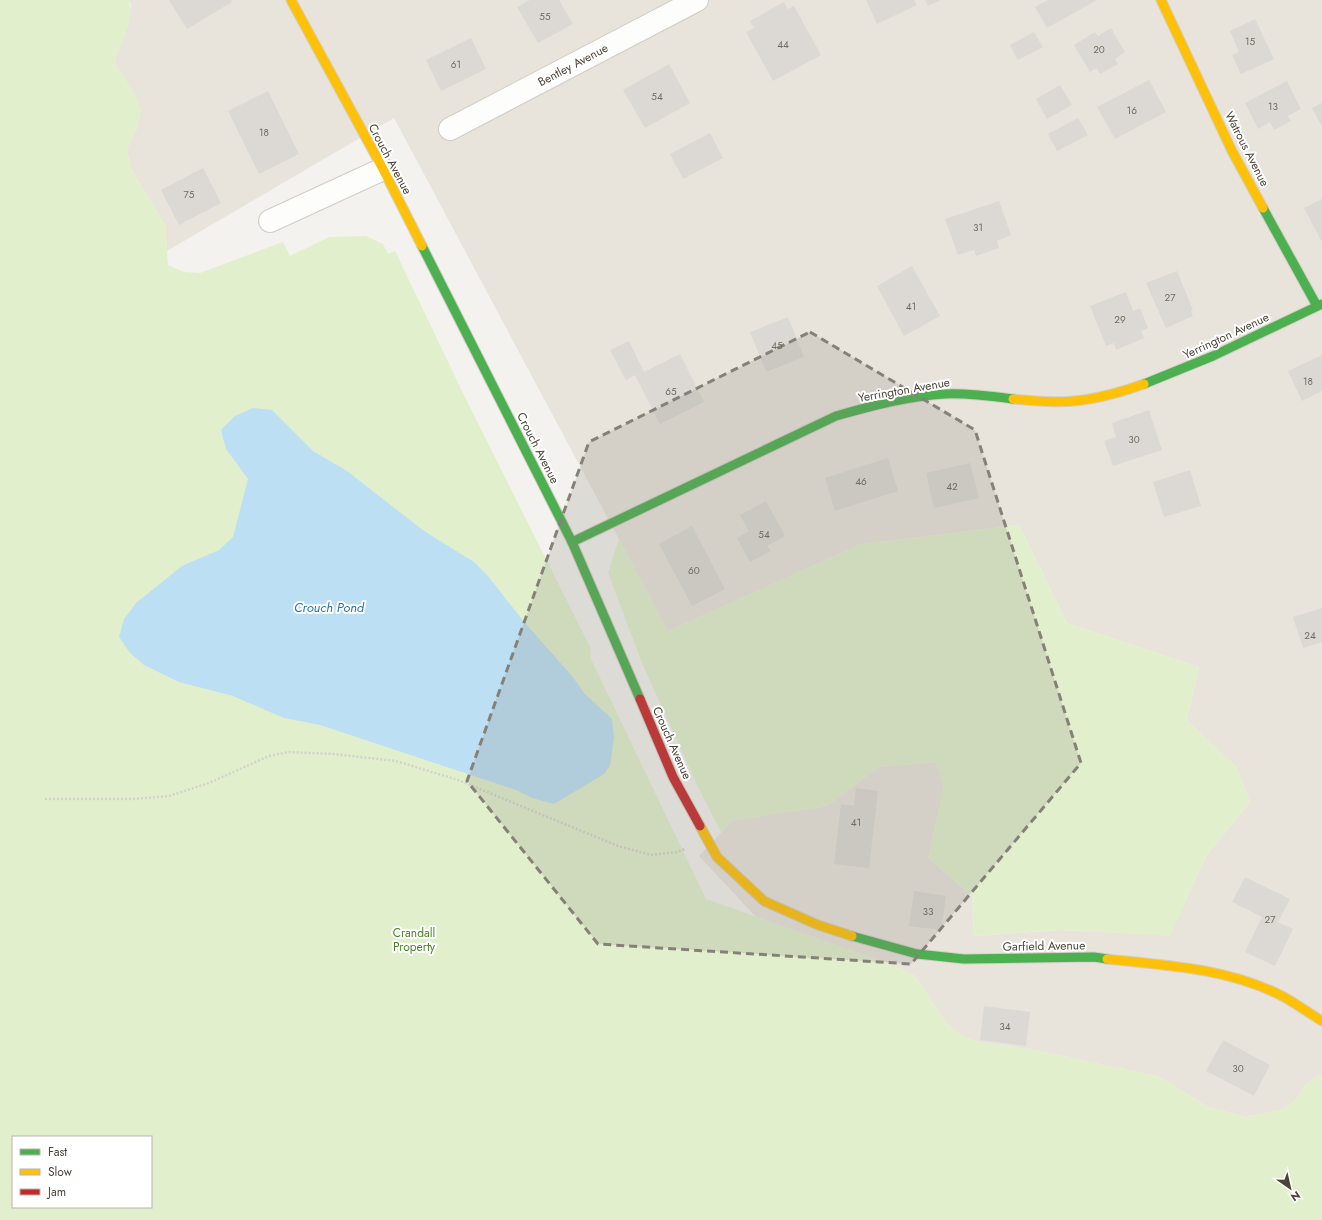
<svg xmlns="http://www.w3.org/2000/svg" width="1322" height="1220" viewBox="0 0 1322 1220" font-family="Jost,sans-serif">
	<rect width="100%" height="100%" fill="#f3f2ee"/>
	<polygon fill="#e8e4db" points="129,0 1322,0 1322,1074 1307,1083 1297,1099 1281,1110 1246,1117 1208,1107 1160,1077 1035,1050 979,1042 961,1036 945,1021 915,976 890,964 756,917 699,856 732,821 827,806 879,767 936,762 944,786 928,858 972,896 974,936 1060,930 1170,935 1206,856 1250,802 1237,768 1187,720 1199,667 1067,623 1019,525 861,544 668,631 394,118 167,251 165,225 130,167 127,149 137,128 114,62 128,25 131,5"/>
	<g fill="#e2efcd" fill-rule="evenodd">
		<path d="M0,0H129C134,20 121,44 114,62L135,94L141,112L137,128L127,149L130,167L165,225L168,265L184,272L200,273L283,242L290,256L329,237L366,236L383,244L388,254L395,251L463,393L590,647L591,659L706,899L890,964L915,976L945,1021L961,1036L979,1042L1035,1050L1160,1077L1208,1107L1246,1117L1281,1110L1297,1099L1307,1083L1322,1074V1220H0ZM13,1137H151V1207H13Z"/>
		<polygon points="1019,525 1067,623 1199,667 1187,720 1237,768 1250,802 1206,856 1170,936 1060,930 974,936 972,896 928,858 944,786 935,762 879,767 827,806 732,821 721,832 698,787 642,663 608,573 619,539 668,631 861,544"/>
	</g>
	<polygon fill="#bcdff4" points="253,408 272,410 313,451 347,471 424,531 474,562 488,576 525,623 572,676 584,693 612,719 614,738 610,766 604,774 554,804 532,798 516,790 320,725 284,718 233,696 179,682 144,665 130,653 119,637 124,619 136,603 182,566 219,550 233,537 248,479 226,449 221,430 235,416"/>
	<g fill="#dcd9d4">
		<polygon points="169,0 231,0 232,2 187,29"/>
		<polygon points="530,0 559,0 573,24 538,43 517,7"/>
		<polygon points="866,0 914,0 917,5 877,24"/>
		<polygon points="925,0 941,0 928,6"/>
		<polygon points="1048,0 1097,0 1047,28 1035,7"/>
		<polygon points="784,2 788,9 794,6 821,55 773,81 746,32 754,28 750,21"/>
		<polygon points="1255,19 1274,59 1241,74 1232,55 1239,52 1230,31"/>
		<polygon points="1111,28 1125,52 1115,59 1118,64 1100,74 1097,68 1090,72 1074,45 1095,32 1098,36"/>
		<polygon points="1034,32 1043,47 1018,60 1010,45"/>
		<polygon points="471,38 486,69 441,91 426,60"/>
		<polygon points="669,64 690,103 645,128 623,90"/>
		<polygon points="1149,80 1166,112 1115,139 1097,107"/>
		<polygon points="1287,81 1301,109 1288,116 1291,121 1274,130 1270,122 1258,129 1245,103"/>
		<polygon points="1060,85 1072,105 1047,119 1036,99"/>
		<polygon points="268,91 299,154 259,174 228,111"/>
		<polygon points="1322,103 1322,124 1321,125 1312,108"/>
		<polygon points="1078,118 1088,135 1057,151 1048,134"/>
		<polygon points="710,133 723,158 683,179 670,154"/>
		<polygon points="203,168 221,203 179,225 161,190"/>
		<polygon points="1322,199 1322,242 1304,208"/>
		<polygon points="999,201 1011,235 997,241 999,248 976,256 974,250 958,255 945,219"/>
		<polygon points="912,266 940,316 904,336 877,286"/>
		<polygon points="1177,271 1193,310 1191,311 1193,316 1166,328 1146,283"/>
		<polygon points="1126,292 1133,311 1140,308 1148,328 1141,331 1144,338 1116,350 1114,343 1106,346 1090,306"/>
		<polygon points="788,317 804,357 766,372 750,332"/>
		<polygon points="629,341 644,372 680,354 704,402 660,424 635,375 626,380 610,350"/>
		<polygon points="1322,355 1322,391 1302,401 1288,371"/>
		<polygon points="1149,410 1162,450 1113,466 1104,441 1116,437 1112,423"/>
		<polygon points="888,458 898,491 835,511 825,478"/>
		<polygon points="970,463 979,498 934,508 926,473"/>
		<polygon points="1190,470 1201,506 1164,517 1153,482"/>
		<polygon points="766,501 785,536 767,546 771,551 750,562 737,538 749,531 740,515"/>
		<polygon points="692,526 725,589 692,606 659,544"/>
		<polygon points="1322,608 1322,642 1303,648 1293,617"/>
		<polygon points="856,788 878,791 869,868 834,864 841,804 854,806"/>
		<polygon points="1245,877 1290,899 1278,922 1293,929 1275,966 1245,952 1262,917 1232,902"/>
		<polygon points="914,891 946,896 941,930 909,926"/>
		<polygon points="984,1006 1030,1012 1026,1046 980,1040"/>
		<polygon points="1223,1040 1270,1065 1254,1096 1206,1071"/>
	</g>
	<g fill="none" stroke-linecap="round" stroke-linejoin="round">
		<g stroke="#d0cdc8" stroke-width="24">
			<g id="street">
				<polyline points="450,129 697,0"/>
				<polyline points="270,221 383,169"/>
			</g>
		</g>
		<g stroke="#d3cfc4" stroke-width="11">
			<g id="fast">
				<polyline points="1263,208 1317,306"/>
				<polyline points="422,246 572,542 640,699"/>
				<polyline points="1144,384 1213,356 1322,304"/>
				<path d="M572,542L836,416C871,406 908,396 945,394C968,393 990,396 1013,399"/>
				<polyline points="852,936 917,954 964,959 1094,957 1107,959"/>
			</g>
		</g>
		<g stroke="#d3cfc4" stroke-width="11">
			<g id="slow">
				<polyline points="291,0 383,169 422,246"/>
				<polyline points="1161,0 1232,151 1263,208"/>
				<path d="M1013,399C1066,405 1093,402 1144,384"/>
				<polyline points="700,826 717,857 764,901 818,925 852,936"/>
				<path d="M1107,959C1164,965 1225,968 1278,994C1293,1001 1307,1012 1322,1021"/>
			</g>
		</g>
		<g stroke="#d3cfc4" stroke-width="11">
			<polyline id="jam" points="640,699 673,777 700,826"/>
		</g>
		<polyline stroke="#d3d2cc" stroke-width="2.5" stroke-dasharray="2 2" stroke-linecap="butt" points="45,799 133,799 169,796 209,783 269,756 288,752 334,754 396,761 458,780 618,846 651,855 677,852 685,849"/>
		<use href="#street" stroke="#fdfdfc" stroke-width="22"/>
		<use href="#fast" stroke="#4caf50" stroke-width="9"/>
		<use href="#slow" stroke="#ffc107" stroke-width="9"/>
		<use href="#jam" stroke="#c62828" stroke-width="9"/>
	</g>
	<path fill="#868178" fill-opacity="0.2" stroke="#868178" stroke-width="3" stroke-dasharray="8 5" stroke-linejoin="round" d="M810,332L975,430L1081,763L911,964L598,944L467,781L589,442Z"/>
	<g text-anchor="middle" stroke-width="4" stroke-linejoin="round" paint-order="stroke">
		<g font-size="10" fill="#726b61">
			<text x="545" y="20">55</text>
			<text x="1250" y="45">15</text>
			<text x="783" y="48">44</text>
			<text x="1099" y="53">20</text>
			<text x="456" y="68">61</text>
			<text x="657" y="100">54</text>
			<text x="1273" y="110">13</text>
			<text x="1132" y="114">16</text>
			<text x="264" y="136">18</text>
			<text x="189" y="198">75</text>
			<text x="978" y="231">31</text>
			<text x="1170" y="301">27</text>
			<text x="911" y="310">41</text>
			<text x="1120" y="323">29</text>
			<text x="777" y="349">45</text>
			<text x="1308" y="385">18</text>
			<text x="671" y="395">65</text>
			<text x="1134" y="443">30</text>
			<text x="861" y="485">46</text>
			<text x="952" y="490">42</text>
			<text x="764" y="538">54</text>
			<text x="694" y="574">60</text>
			<text x="1310" y="639">24</text>
			<text x="856" y="826">41</text>
			<text x="928" y="915">33</text>
			<text x="1270" y="923">27</text>
			<text x="1005" y="1030">34</text>
			<text x="1238" y="1072">30</text>
		</g>
		<g font-size="12" fill="#4c4438" stroke="#fff">
			<text transform="translate(573 65) rotate(-28)" y="4">Bentley Avenue</text>
			<text transform="translate(1247 149) rotate(63)" y="4">Watrous Avenue</text>
			<text transform="translate(390 159) rotate(62)" y="4">Crouch Avenue</text>
			<text transform="translate(1226 336) rotate(-25)" y="4">Yerrington Avenue</text>
			<text transform="translate(904 390) rotate(-10)" y="4">Yerrington Avenue</text>
			<text transform="translate(538 448) rotate(63)" y="4">Crouch Avenue</text>
			<text transform="translate(672 743) rotate(66)" y="4">Crouch Avenue</text>
			<text transform="translate(1044 946) rotate(-1)" y="4">Garfield Avenue</text>
		</g>
		<g font-size="12" fill="#4b8325" stroke="#fff">
			<text x="414" y="937">Crandall<tspan x="414" dy="14">Property</tspan></text>
		</g>
		<g font-size="13" font-style="italic" fill="#2578af" stroke="#fff">
			<text x="329" y="612">Crouch Pond</text>
		</g>
	</g>
	<rect x="12" y="1136" width="140" height="72" fill="#ffffff" stroke="#b7b4af"/>
	<rect x="20" y="1149" width="20" height="6" fill="#4caf50" stroke="#b7b4af"/>
	<text x="48" y="1156" font-size="12" fill="#4c4438">Fast</text>
	<rect x="20" y="1169" width="20" height="6" fill="#ffc107" stroke="#b7b4af"/>
	<text x="48" y="1176" font-size="12" fill="#4c4438">Slow</text>
	<rect x="20" y="1189" width="20" height="6" fill="#c62828" stroke="#b7b4af"/>
	<text x="48" y="1196" font-size="12" fill="#4c4438">Jam</text>
	<g transform="translate(1290 1188) rotate(146)" stroke="#ffffff" stroke-width="3" paint-order="stroke">
	<path d="M0-3L7 15L0 10L-7 15Z" fill="#4c4438"/>
	<text y="-6" font-size="11" font-weight="bold" text-anchor="middle" fill="#4c4438">N</text>
	</g>
</svg>
